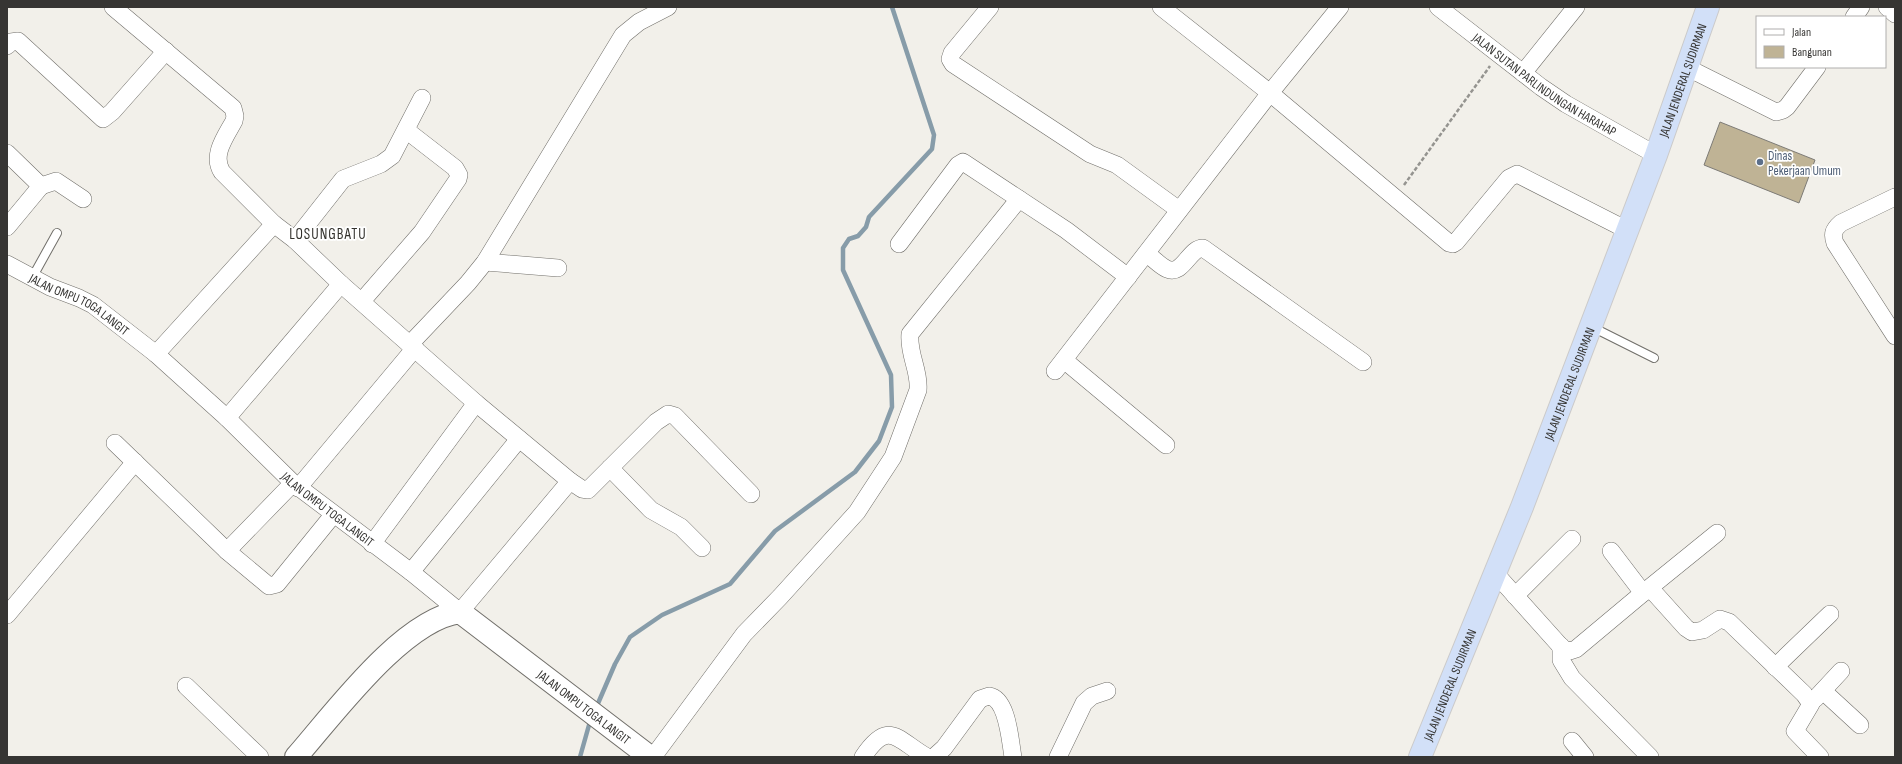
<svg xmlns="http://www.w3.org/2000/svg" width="1902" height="764" viewBox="0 0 1902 764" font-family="'Sofia Sans Condensed',sans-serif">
	<rect width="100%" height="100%" fill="#f2f0ea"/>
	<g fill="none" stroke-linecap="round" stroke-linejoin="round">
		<g stroke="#879ca9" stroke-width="4.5">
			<polyline points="596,708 615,664 630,637 662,615 730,584 775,531 855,472 879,441 892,407 891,375 843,270 843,248 849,239 858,236 866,227 869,217 932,149 934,135 892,7"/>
			<polyline points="580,757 591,718"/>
		</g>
	</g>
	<polygon fill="#bfb395" stroke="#7d7b76" points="1720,122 1815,160 1799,203 1704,165"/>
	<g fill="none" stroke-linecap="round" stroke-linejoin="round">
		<g stroke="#716f6a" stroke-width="10">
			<g id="service">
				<polyline points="32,278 57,233"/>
				<polyline points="1592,327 1654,358"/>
			</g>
		</g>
		<g stroke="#716f6a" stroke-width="18">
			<g id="minor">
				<polyline points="990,7 952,53 950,59 953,64 1090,154 1117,165 1179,210"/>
				<polyline points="1161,7 1270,93 1449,243 1453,244 1456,242 1509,178 1517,174 1627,230"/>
				<path id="s1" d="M1438,7L1541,87L1566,104L1656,155"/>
				<polyline points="1887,7 1895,14"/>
				<polyline points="1854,17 1861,7"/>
				<polyline points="7,46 11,42 18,41 103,119 112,112 166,51"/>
				<polyline points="1686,67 1776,112 1783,110 1787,107 1817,67"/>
				<polyline points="1523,73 1576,7"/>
				<polyline points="7,153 41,186 7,227"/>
				<polyline points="41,186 56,181 83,199"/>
				<path d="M1895,197L1841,223C1833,230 1832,234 1835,243L1895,336"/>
				<polyline points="295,240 343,179 381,164 392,156 422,98"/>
				<polyline points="899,244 958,165 963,162 1066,230 1128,277"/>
				<path d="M1147,254C1153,258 1160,266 1167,269C1183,276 1189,248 1203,248L1363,362"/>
				<polyline points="485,262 558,268"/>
				<path id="s2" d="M7,264L50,287L79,298L93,305L156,354L227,418L293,483L411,572L460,612L570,481L476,403L341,284L295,240L274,224L222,172C211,155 226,136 234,121L235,116L233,108L113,7"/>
				<polyline points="362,301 422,232 458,179 459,175 455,168 406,130"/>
				<polyline points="411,343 468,283 485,262 623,35 639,22 668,7"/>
				<polyline points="156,354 274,224"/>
				<polyline points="1064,360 1166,445"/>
				<polyline points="1055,371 1270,93 1340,7"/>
				<polyline points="227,418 341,284"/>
				<polyline points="115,443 227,551 269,586 277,584 333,515"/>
				<polyline points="610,468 651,510 681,527 702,548"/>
				<polyline points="570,481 582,489 588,490 656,422 668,414 675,416 751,494"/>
				<polyline points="298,488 415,348"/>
				<polyline points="372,544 476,403"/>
				<polyline points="227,551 293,483"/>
				<polyline points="1611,551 1643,593 1717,533"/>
				<polyline points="411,572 519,439"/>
				<polyline points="1495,573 1563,649 1570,651 1576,649 1643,593"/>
				<polyline points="1650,588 1686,628 1692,632 1703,630 1720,619 1729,622 1804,694 1811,704 1795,731 1820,757"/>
				<polyline points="1515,596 1572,539"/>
				<polyline points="7,615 135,462"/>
				<polyline points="1561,646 1561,660 1572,678 1650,757"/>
				<polyline points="1775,667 1830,614"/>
				<polyline points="186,686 260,757"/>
				<polyline points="1823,691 1860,725"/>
				<polyline points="1815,699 1841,671"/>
				<polyline points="1572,741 1585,757"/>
				<path d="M653,757L744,634L780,597L857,512L893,457L918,390C920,371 908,354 910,334L1019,199"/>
				<path d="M863,757C889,718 897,740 927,757"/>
				<path d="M934,757L944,748L980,699L989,696C1008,699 1010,741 1013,757"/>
				<polyline points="1058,757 1084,703 1092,696 1107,691"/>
			</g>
		</g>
		<g stroke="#716f6a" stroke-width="24">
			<g id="secondary">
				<path id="s3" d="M296,757C333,715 403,619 460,612L650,757"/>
			</g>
		</g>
		<g stroke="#cbcaca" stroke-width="24">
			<g id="trunk">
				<path id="s4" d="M1420,757L1522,507L1656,155L1708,7"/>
			</g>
		</g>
		<polyline stroke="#959490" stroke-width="2.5" stroke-dasharray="4 2" stroke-linecap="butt" points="1404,185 1490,66"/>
		<use href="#service" stroke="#fff" stroke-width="8"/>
		<use href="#minor" stroke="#fff" stroke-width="17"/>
		<use href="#secondary" stroke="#fff" stroke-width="22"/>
		<use href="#trunk" stroke="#d2e0f8" stroke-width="22"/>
	</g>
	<circle fill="#5c6f8a" stroke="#fff" stroke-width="1.5" cx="1760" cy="162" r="4"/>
	<g text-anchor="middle" stroke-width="3.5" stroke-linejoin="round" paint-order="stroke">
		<g font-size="13" fill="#363533" stroke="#fff">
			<text dy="5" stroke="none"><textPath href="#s4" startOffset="726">JALAN JENDERAL SUDIRMAN</textPath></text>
			<text dy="5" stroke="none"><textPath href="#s1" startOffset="132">JALAN SUTAN PARLINDUNGAN HARAHAP</textPath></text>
			<text dy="5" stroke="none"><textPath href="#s2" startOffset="83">JALAN OMPU TOGA LANGIT</textPath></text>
			<text dy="5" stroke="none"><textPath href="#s4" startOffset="402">JALAN JENDERAL SUDIRMAN</textPath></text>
			<text dy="5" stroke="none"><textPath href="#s2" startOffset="407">JALAN OMPU TOGA LANGIT</textPath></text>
			<text dy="5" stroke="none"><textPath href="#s4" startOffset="78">JALAN JENDERAL SUDIRMAN</textPath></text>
			<text dy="5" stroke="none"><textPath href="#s3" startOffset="379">JALAN OMPU TOGA LANGIT</textPath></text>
		</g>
		<g font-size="13" fill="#4e5e75" stroke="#fff" text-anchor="start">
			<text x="1768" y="160">Dinas<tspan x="1768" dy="15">Pekerjaan Umum</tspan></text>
		</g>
		<g font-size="15" letter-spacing="1" fill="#32312c" stroke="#fff">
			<text x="328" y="239">LOSUNGBATU</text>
		</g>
	</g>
	<rect width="1902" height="764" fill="none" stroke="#363533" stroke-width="16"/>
	<rect x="1756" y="16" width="130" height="52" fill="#ffffff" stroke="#afaead"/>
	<rect x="1764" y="29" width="20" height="6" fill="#ffffff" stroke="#afaead"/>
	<text x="1792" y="36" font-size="12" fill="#363533">Jalan</text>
	<rect x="1764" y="46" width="20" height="12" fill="#bfb395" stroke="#afaead"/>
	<text x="1792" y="56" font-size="12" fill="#363533">Bangunan</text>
</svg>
